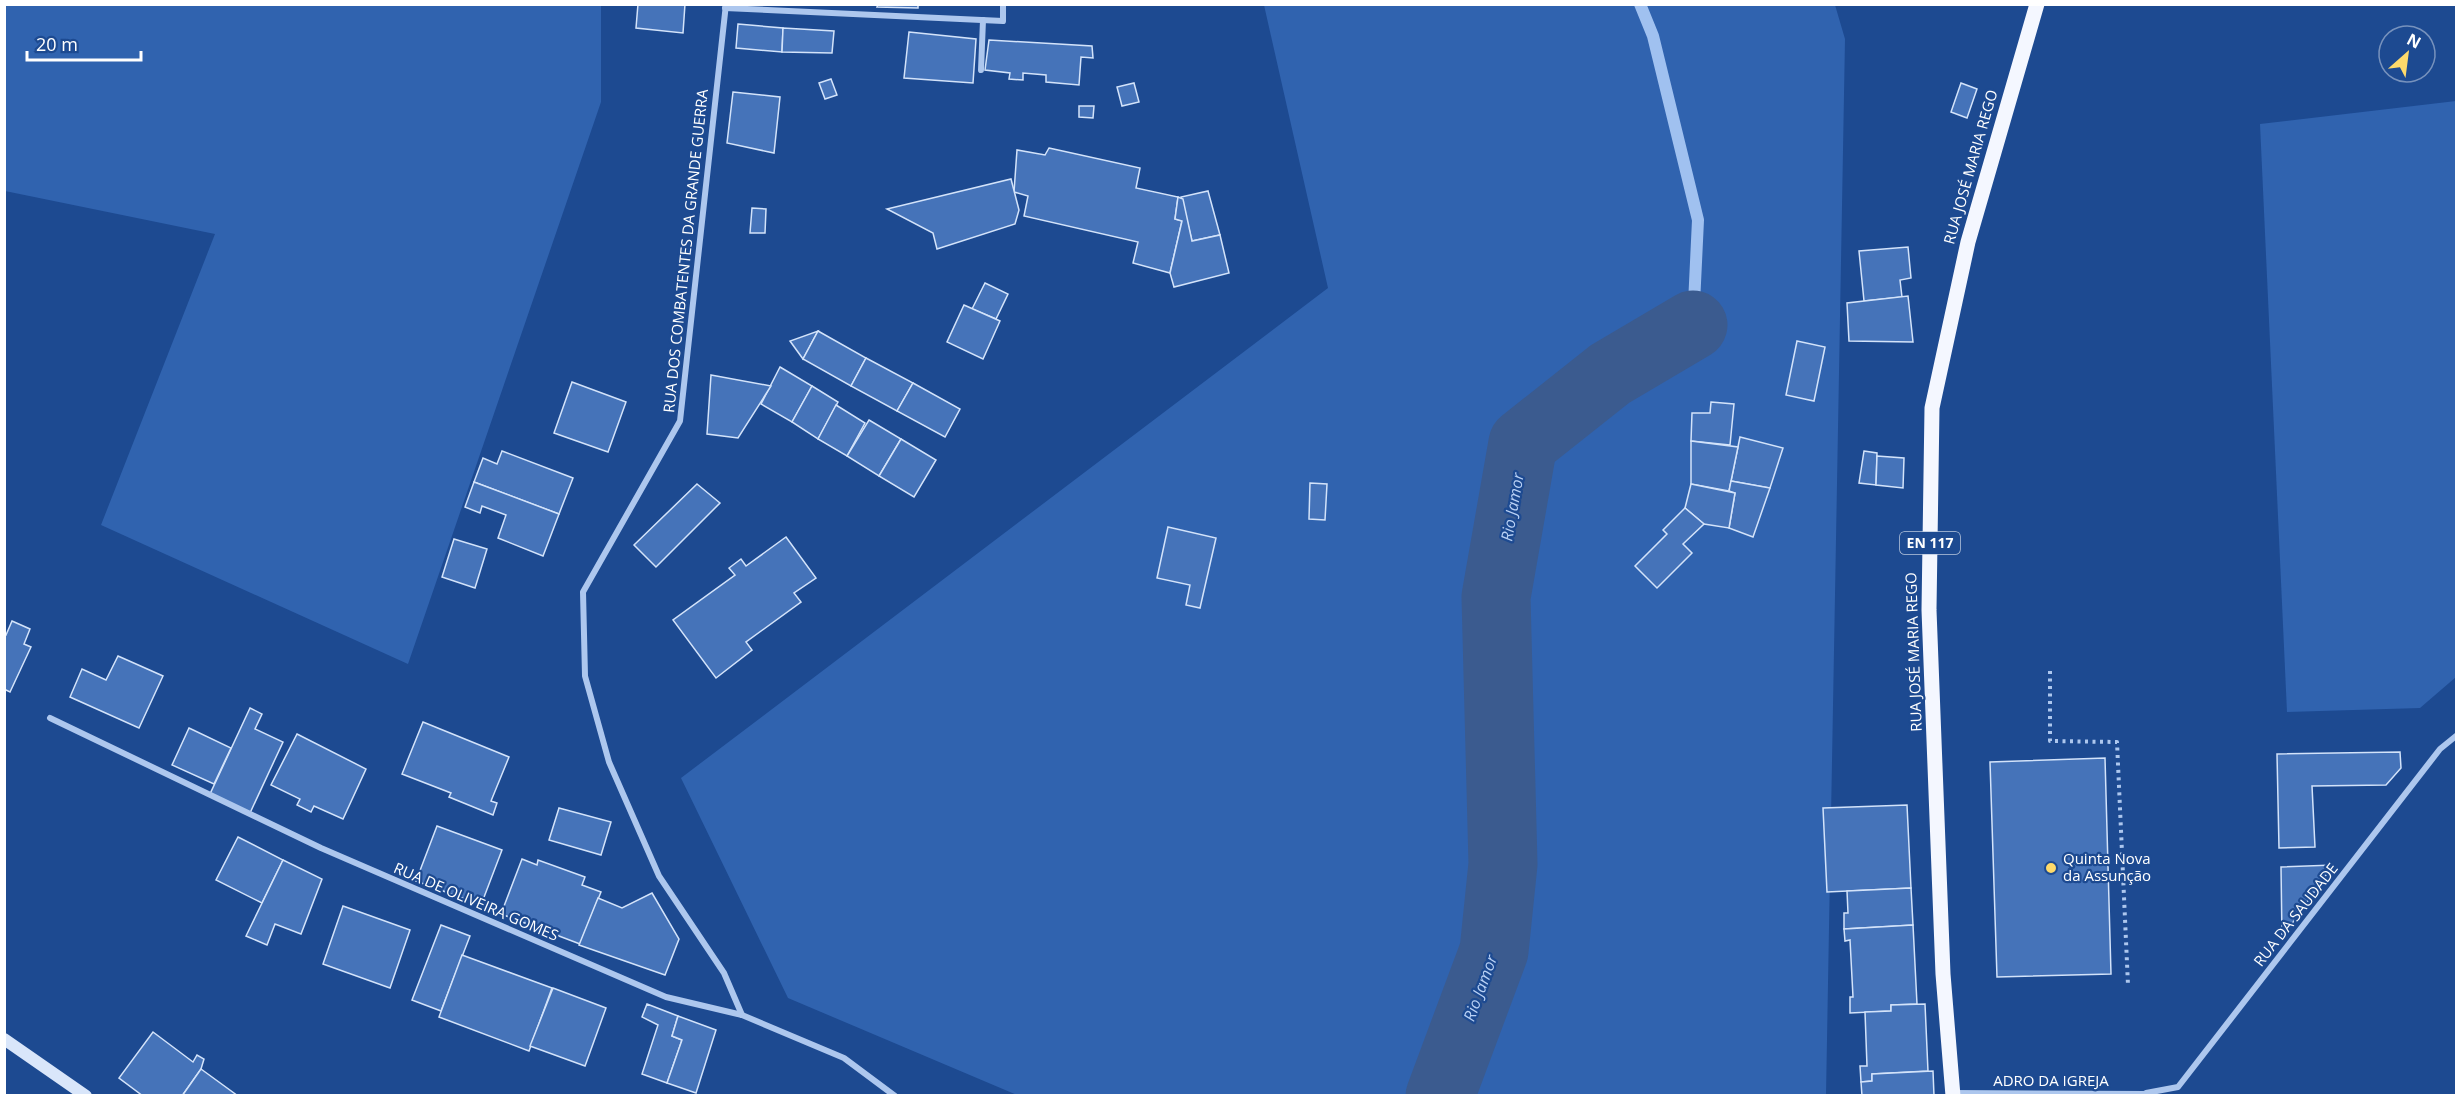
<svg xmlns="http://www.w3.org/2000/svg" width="2461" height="1100" viewBox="0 0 2461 1100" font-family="'Open Sans',sans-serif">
	<rect width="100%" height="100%" fill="#1d4a91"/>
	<g fill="#3063af">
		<polygon points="4,5 601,5 601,102 408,664 101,525 215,234 5,191"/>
		<polygon points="1264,5 1835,5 1845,39 1826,1095 1017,1095 788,998 681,778 1328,288"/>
		<polygon points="2456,101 2456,677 2420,708 2287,712 2260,124"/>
	</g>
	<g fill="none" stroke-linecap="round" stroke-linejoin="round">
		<polyline stroke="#a0c1f0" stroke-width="12" points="1640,4 1653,36 1698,220 1693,325"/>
		<polyline stroke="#3b5b8f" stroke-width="69" points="1440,1096 1494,951 1503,864 1496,597 1523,443 1610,374 1693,325"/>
	</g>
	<g fill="#4573b9" stroke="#d3e3fa" stroke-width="1.5">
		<polygon points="638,4 685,4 683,33 636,28"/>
		<polygon points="878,4 918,4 918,8 877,7"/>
		<polygon points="738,24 783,28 782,52 736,48"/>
		<polygon points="783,28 834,31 832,53 782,52"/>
		<polygon points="909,32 976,39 973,83 904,78"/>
		<polygon points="989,40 1092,46 1093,58 1081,57 1079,85 1046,82 1046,75 1023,73 1023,80 1009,79 1010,73 985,70"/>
		<polygon points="831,79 837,95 825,99 819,83"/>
		<polygon points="1134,83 1139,102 1122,106 1117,87"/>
		<polygon points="1961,83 1977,89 1967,118 1951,112"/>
		<polygon points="733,92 780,97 774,153 727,143"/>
		<polygon points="1079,106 1094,106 1093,118 1079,117"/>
		<polygon points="1049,148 1140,168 1136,188 1178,197 1175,219 1182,221 1170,273 1133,263 1138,242 1024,216 1028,196 1014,192 1017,150 1045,155"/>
		<polygon points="1011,179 1019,210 1015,224 937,249 933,233 887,209"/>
		<polygon points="1208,191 1220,235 1192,241 1181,197"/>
		<polygon points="1178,197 1183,199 1192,241 1220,235 1229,273 1174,287 1170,273 1182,221 1175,219"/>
		<polygon points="752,208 766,209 765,233 750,233"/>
		<polygon points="1908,247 1911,278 1900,280 1902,297 1864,301 1859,251"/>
		<polygon points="985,283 1008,294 996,319 972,309"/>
		<polygon points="1908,296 1913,342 1849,341 1847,303"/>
		<polygon points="964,305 1000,321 983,359 947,342"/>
		<polygon points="818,331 803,359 790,341"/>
		<polygon points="818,331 866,358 851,386 803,359"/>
		<polygon points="1797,341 1825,347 1814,401 1786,395"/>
		<polygon points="866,358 913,383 897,411 851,386"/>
		<polygon points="780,367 812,386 792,422 761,404"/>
		<polygon points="711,375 771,386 738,438 707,434"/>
		<polygon points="572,382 626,402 608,452 554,433"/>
		<polygon points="913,383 960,409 945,437 897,411"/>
		<polygon points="812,386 838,402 818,439 792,422"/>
		<polygon points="1711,402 1734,404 1730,445 1691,441 1692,413 1710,413"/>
		<polygon points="836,405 865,423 847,456 818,439"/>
		<polygon points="869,420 901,439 879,476 847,456"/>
		<polygon points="1740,437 1783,448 1770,488 1731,481"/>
		<polygon points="901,439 936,460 914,497 879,476"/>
		<polygon points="1691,441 1738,447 1729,491 1691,484"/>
		<polygon points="502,451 573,478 559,514 474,482 483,458 497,464"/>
		<polygon points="1864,451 1877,453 1876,485 1859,483"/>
		<polygon points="1877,456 1904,458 1903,488 1876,485"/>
		<polygon points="1731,481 1770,488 1753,537 1729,528 1735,493 1729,491"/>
		<polygon points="474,482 559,514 543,556 498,538 506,515 482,506 480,513 465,507"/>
		<polygon points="1310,483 1327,484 1325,520 1309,519"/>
		<polygon points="697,484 720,503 656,567 634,545"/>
		<polygon points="1691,484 1735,493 1729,528 1704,524 1685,508"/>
		<polygon points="1685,508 1704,524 1683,544 1692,553 1657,588 1635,566 1667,534 1663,530"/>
		<polygon points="1168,527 1216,538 1200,608 1186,605 1190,585 1157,578"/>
		<polygon points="786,537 816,578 794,593 801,602 746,642 752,650 716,678 673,620 735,575 729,568 741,559 746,566"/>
		<polygon points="454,539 487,549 475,588 442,577"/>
		<polygon points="12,621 30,629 24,644 31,647 10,692 4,689 4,634 6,635"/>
		<polygon points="118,656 163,676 139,728 70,697 82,669 106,680"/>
		<polygon points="250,708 262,714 255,729 283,742 250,813 210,794"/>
		<polygon points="423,722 509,757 491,801 497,803 493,815 449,797 451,793 402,774"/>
		<polygon points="189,728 231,748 214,784 172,765"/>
		<polygon points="297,734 366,769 343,819 314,806 311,812 297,805 300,799 271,785"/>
		<polygon points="2400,752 2401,768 2386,785 2312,786 2315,847 2279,848 2277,754"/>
		<polygon points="2105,758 2111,974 1997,977 1990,762"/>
		<polygon points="1907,805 1911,888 1827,892 1823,808"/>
		<polygon points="559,808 611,822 601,855 549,840"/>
		<polygon points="437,826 502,850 481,905 416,881"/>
		<polygon points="238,837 283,860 262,903 216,880"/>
		<polygon points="522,859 537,865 538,860 585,877 582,885 601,892 580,944 501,914"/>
		<polygon points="283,860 322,879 301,934 275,924 267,945 246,936"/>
		<polygon points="2333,865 2282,938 2281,867"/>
		<polygon points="1911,888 1913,925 1844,929 1844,913 1848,913 1847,891"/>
		<polygon points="652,893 679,939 665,975 579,945 598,898 622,908"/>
		<polygon points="343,906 410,930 390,988 323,964"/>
		<polygon points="441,925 470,936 441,1011 412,1000"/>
		<polygon points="1913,925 1917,1004 1891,1005 1891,1011 1850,1013 1850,997 1853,997 1850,940 1845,941 1844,929"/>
		<polygon points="462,955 552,988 529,1051 439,1017"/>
		<polygon points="553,988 606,1008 585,1066 530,1046"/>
		<polygon points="647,1004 678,1016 672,1036 682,1040 667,1083 642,1074 658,1025 642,1017"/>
		<polygon points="1925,1004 1928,1071 1872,1074 1872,1081 1861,1082 1860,1066 1867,1066 1865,1012 1891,1011 1891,1005"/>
		<polygon points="678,1016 716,1030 696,1093 667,1083 682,1040 672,1036"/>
		<polygon points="153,1032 193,1062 197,1055 204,1059 201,1069 182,1096 143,1096 119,1078"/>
		<polygon points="201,1069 238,1096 182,1096"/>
		<polygon points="1933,1071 1934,1096 1862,1096 1861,1082 1872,1081 1872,1074"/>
	</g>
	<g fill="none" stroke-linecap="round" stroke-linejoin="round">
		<polyline stroke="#adc7ee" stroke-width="4" stroke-dasharray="3 4.5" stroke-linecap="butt" points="2050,671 2050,741 2117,742 2128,985"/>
		<g stroke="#adc7ee" stroke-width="6">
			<polyline points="726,4 680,421 583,592 585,676 609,762 659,876 724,973 742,1015"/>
			<polyline points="725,8 1003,21 1003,4"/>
			<polyline points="981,70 983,20"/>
			<polyline points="50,718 321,848 666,997 742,1015 844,1058 895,1096"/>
			<polyline points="1953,1093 2145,1094"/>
			<polyline points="2146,1093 2178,1087 2440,749 2456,736"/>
		</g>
		<polyline stroke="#d9e6fa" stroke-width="12" points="4,1039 86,1096"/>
		<polyline stroke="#f4f7ff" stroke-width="15" points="1953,1096 1943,974 1929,610 1932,408 1968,242 2037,4"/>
	</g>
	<circle fill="#feda6b" stroke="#1d4a91" stroke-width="2" cx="2051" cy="868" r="6"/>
	<g text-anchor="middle" stroke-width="4.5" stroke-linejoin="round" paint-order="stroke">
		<rect fill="#1d4a91" stroke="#bbc9de" stroke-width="1.5" x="1900" y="532" width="60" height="22" rx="4.5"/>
		<g font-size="14" font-weight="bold" fill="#fff">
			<text x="1930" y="548">EN 117</text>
		</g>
		<g font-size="15" fill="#fff" stroke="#1d4a91">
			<text transform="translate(1971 167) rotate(-74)" y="5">RUA JOSÉ MARIA REGO</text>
			<text transform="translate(686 251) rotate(-84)" y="5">RUA DOS COMBATENTES DA GRANDE GUERRA</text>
			<text transform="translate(1914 652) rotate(-92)" y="5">RUA JOSÉ MARIA REGO</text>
			<text transform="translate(476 902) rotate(23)" y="5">RUA DE OLIVEIRA GOMES</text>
			<text transform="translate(2296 915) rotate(-52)" y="5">RUA DA SAUDADE</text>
			<text x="2051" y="1086">ADRO DA IGREJA</text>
		</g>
		<g font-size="15" fill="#fff" stroke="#1d4a91" text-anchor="start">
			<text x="2063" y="864">Quinta Nova<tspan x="2063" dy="17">da Assunção</tspan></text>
		</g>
		<g font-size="16" font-style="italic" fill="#b9d1f5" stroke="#1d4a91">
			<text transform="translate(1512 507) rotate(-80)" y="6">Rio Jamor</text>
			<text transform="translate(1480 988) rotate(-70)" y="6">Rio Jamor</text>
		</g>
	</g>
	<rect width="2461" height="1100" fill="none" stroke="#ffffff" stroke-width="12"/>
	<g transform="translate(2407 54) rotate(28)"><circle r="28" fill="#1d4a91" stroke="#7792bd" stroke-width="1.5"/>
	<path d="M0-4.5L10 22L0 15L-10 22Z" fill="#feda6b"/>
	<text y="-9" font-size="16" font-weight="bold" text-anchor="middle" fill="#ffffff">N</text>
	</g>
	<path d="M27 51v9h114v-9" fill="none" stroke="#ffffff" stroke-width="3"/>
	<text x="36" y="51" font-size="18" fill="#ffffff" stroke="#1d4a91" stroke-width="4.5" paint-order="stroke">20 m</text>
</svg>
